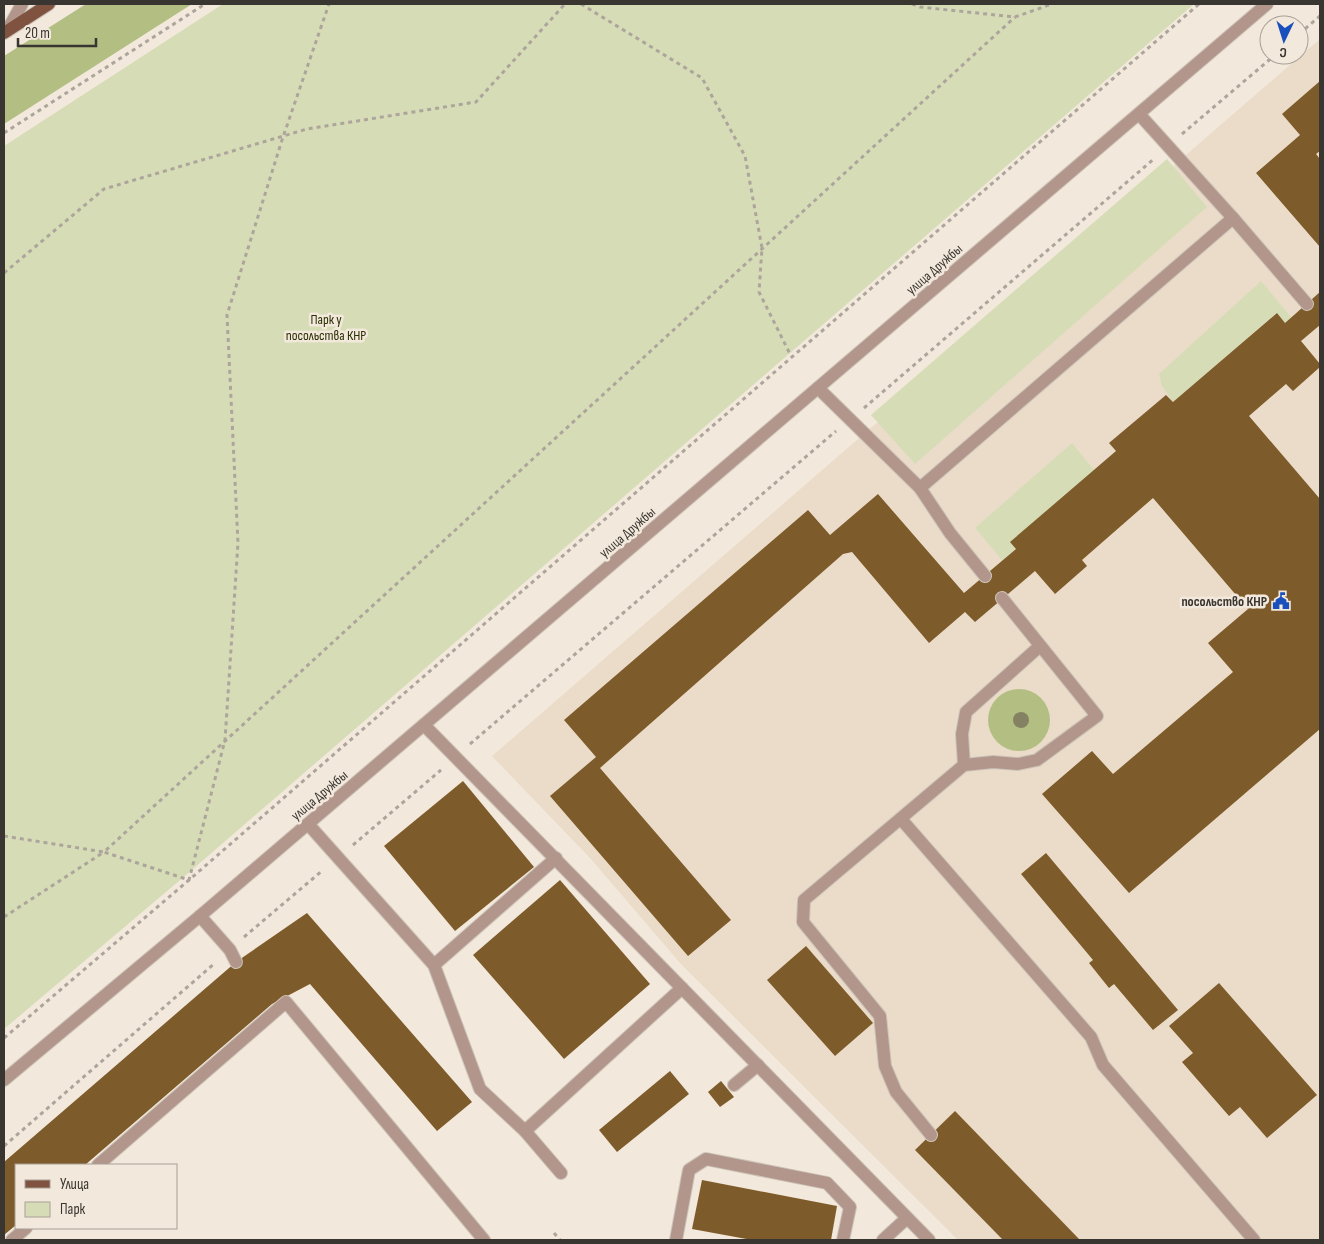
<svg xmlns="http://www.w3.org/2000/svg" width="1324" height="1244" viewBox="0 0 1324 1244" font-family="'Sofia Sans Condensed',sans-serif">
	<rect width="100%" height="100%" fill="#f2e8db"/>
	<polygon fill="#eadcc9" points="1320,39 1320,1240 958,1240 681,964 591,859 492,756"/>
	<g fill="#d6ddb6">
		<polygon points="223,4 1194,4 186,875 4,1029 4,146"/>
		<polygon points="1167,159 1207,207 915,464 871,415"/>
		<polygon points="1261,281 1291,317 1285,323 1276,313 1173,402 1162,386 1159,374"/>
		<polygon points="1072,443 1094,470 1011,542 1016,549 1002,560 975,528"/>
	</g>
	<g fill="#b3be83">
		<polygon points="86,4 192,4 4,124 4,56"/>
		<circle cx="1019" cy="720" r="31"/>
	</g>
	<g fill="#7e5b2a">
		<polygon points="1320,81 1320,151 1316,154 1320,159 1320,247 1256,173 1300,135 1282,114"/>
		<polygon points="1320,292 1320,325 1301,341 1320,364 1320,367 1293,391 1286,384 1249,416 1320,499 1320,729 1129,893 1042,794 1092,751 1113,774 1233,672 1208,643 1248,609 1153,498 1082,560 1087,566 1055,594 1035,571 975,622 965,612 929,643 852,552 843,554 600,768 731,920 688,956 550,796 596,757 564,720 808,510 830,535 878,494 964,593 1016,549 1010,542 1116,451 1109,443 1166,395 1173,402 1277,313 1285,323"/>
		<polygon points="463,781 534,867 455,931 384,846"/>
		<polygon points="1046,853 1178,1010 1153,1030 1114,984 1109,988 1089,963 1093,960 1021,874"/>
		<polygon points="560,880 650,984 564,1059 473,955"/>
		<polygon points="307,913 472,1102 437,1131 310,984 272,1004 85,1165 16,1165 16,1225 4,1235 4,1162 236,962"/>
		<polygon points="806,946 873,1023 835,1056 767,980"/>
		<polygon points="1219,983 1317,1095 1267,1138 1240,1107 1229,1116 1182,1062 1193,1053 1169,1026"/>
		<polygon points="670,1071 689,1094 617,1152 599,1130"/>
		<polygon points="721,1081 734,1097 720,1107 708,1092"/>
		<polygon points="955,1111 1080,1240 1003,1240 915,1150"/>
		<polygon points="702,1180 837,1206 831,1240 752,1240 692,1229"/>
	</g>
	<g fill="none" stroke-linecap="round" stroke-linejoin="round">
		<g stroke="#cdc4b9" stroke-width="14">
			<g id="lane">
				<polyline points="7,31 22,4"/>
				<polyline points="1233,218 1307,304"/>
				<polyline points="818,388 920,488 1233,218 1139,114"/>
				<polyline points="920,488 950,533 985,576"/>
				<polyline points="424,725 929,1240"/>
				<polyline points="964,765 962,734 966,712 1040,646"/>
				<polyline points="901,819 1091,1037 1103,1065 1254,1240"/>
				<polyline points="308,824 434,965 480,1089 525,1131 561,1173"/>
				<polyline points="200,916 230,950 236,962"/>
				<polyline points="434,965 556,858"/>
				<polyline points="734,1085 758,1065"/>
				<polyline points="525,1131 682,988"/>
				<polyline points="931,1135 896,1092 885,1066 880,1016 803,922 804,900 964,765 993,762 1018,764 1037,760 1097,716 1002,598"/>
				<polyline points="98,1165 286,1002 484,1240"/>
				<polyline points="12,1240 26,1228"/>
				<polyline points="676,1240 689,1170 706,1159 827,1183 850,1207 843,1240"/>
				<polyline points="883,1240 907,1218"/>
			</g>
		</g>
		<g stroke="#cdc4b9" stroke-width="14">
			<polyline id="street" points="4,1080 200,916 1267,4"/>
		</g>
		<g stroke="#cdc4b9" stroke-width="14">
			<polyline id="primary" points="4,33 49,4"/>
		</g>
		<g stroke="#ada59c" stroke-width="3" stroke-dasharray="4 4" stroke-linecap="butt">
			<polyline points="581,4 702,78 745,156 762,248 759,292 791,356"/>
			<polyline points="912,4 920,7 1015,17 1052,4"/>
			<polyline points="1299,34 1320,16"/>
			<polyline points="4,133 205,4"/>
			<polyline points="1182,134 1275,55"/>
			<polyline points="4,273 104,189 307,129 476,102 565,4"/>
			<polyline points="864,408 1155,158"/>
			<polyline points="470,744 836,431"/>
			<polyline points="4,836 104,852 1015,17"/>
			<polyline points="353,845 441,770"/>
			<polyline points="4,917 104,852 189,880 225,740 238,543 227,315 283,137 329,4"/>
			<polyline points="244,937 323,870"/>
			<polyline points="4,1038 189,880 1199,4"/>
			<polyline points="4,1146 215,963"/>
			<polyline points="554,1233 560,1240"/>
		</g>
		<use href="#lane" stroke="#b2968c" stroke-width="12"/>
		<use href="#street" stroke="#b2968c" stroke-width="12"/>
		<use href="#primary" stroke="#805240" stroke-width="12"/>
	</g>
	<circle fill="#848263" cx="1021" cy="720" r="8"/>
	<defs>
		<g id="civic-bare" transform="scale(1.35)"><path d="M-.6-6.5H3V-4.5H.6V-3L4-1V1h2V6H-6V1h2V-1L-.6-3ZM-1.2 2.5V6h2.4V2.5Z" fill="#1950bc" stroke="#f2e8db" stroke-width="2.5" paint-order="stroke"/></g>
	</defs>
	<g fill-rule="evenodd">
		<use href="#civic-bare" x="1281" y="601"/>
	</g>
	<g text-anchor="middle" stroke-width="5" stroke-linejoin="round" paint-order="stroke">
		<g font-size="14" fill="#393531" stroke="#f2e8db">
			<text transform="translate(934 269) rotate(-41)" y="5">улица Дружбы</text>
			<text transform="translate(627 532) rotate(-41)" y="5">улица Дружбы</text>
			<text transform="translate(319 795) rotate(-40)" y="5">улица Дружбы</text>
		</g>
		<g font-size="14" fill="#2a2f01" stroke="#f2e8db">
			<text x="326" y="324">Парк у<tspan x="326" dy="16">посольства КНР</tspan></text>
		</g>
		<g font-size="14" font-weight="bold" fill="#393531" stroke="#f2e8db" text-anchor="end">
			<text x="1267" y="606">посольство КНР</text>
		</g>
	</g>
	<rect width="1324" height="1244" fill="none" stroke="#393531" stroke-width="10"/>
	<rect x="15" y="1164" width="162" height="65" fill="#f2e8db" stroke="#a8a097"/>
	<rect x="25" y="1180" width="25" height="8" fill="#805240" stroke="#a8a097"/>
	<text x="60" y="1189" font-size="15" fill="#393531">Улица</text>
	<rect x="25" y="1202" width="25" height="15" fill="#d6ddb6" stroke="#a8a097"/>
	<text x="60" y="1214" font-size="15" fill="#393531">Парк</text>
	<g transform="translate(1284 40) rotate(184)"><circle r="24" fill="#f2e8db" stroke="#a8a097"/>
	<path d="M0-4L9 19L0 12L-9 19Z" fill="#1950bc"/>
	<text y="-8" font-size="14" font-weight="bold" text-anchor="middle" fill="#393531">С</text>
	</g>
	<path d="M18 38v8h78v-8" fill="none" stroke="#393531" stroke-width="2.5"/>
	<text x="25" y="38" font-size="15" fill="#393531" stroke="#f2e8db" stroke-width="4" paint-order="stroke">20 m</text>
</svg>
